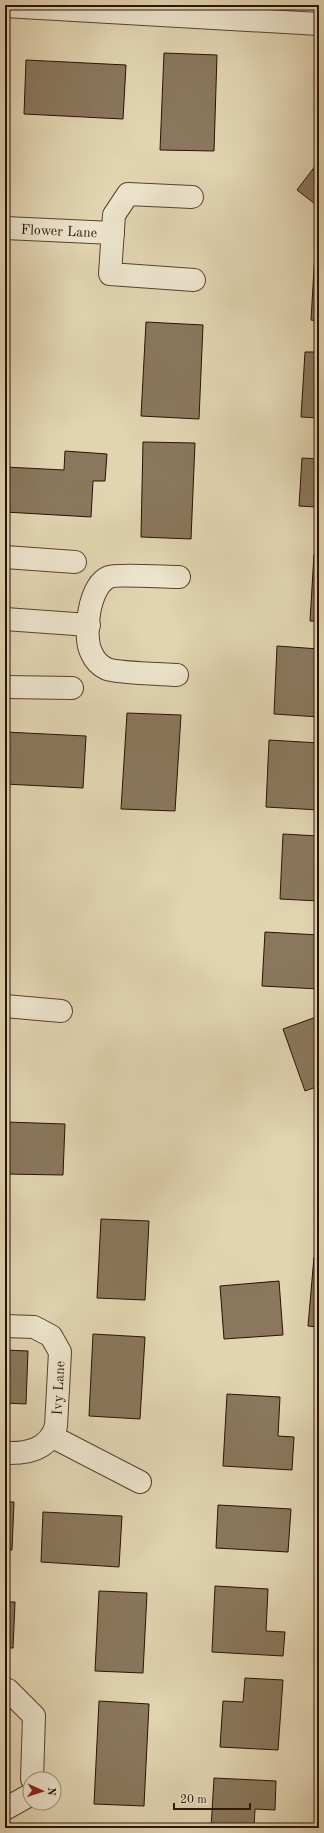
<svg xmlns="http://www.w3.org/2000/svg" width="324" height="1833" viewBox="0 0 324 1833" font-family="'Old Standard TT',serif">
	<rect width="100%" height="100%" fill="#e1d4b1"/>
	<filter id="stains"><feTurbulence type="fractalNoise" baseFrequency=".005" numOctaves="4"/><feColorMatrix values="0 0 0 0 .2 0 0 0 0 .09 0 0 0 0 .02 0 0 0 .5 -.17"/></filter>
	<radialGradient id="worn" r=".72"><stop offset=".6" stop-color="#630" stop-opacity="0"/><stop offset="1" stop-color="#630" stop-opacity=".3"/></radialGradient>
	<g fill="#8a775d" stroke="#2b1203">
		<polygon points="164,53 217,55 214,151 160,150"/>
		<polygon points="26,60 126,65 123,119 24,114"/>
		<polygon points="319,161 319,207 297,190"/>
		<polygon points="315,252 319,252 319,321 311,320"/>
		<polygon points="146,322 203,325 199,419 141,416"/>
		<polygon points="305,352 319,352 319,418 301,417"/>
		<polygon points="143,442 195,443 191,539 141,537"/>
		<polygon points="65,451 107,454 105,481 93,481 91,517 5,512 5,467 64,470"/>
		<polygon points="302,458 319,459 319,525 317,525 317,507 299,506"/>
		<polygon points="314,554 319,554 319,621 310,621"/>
		<polygon points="277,646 319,649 319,717 274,714"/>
		<polygon points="127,713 181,715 175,811 121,809"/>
		<polygon points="5,732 86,736 83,788 5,784"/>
		<polygon points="269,740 319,743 319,810 266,807"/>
		<polygon points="283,834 319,836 319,901 280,899"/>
		<polygon points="265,932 319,935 319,989 262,986"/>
		<polygon points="319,1016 319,1086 305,1091 283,1029"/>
		<polygon points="5,1122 65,1124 63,1175 5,1174"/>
		<polygon points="101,1219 149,1221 145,1300 97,1298"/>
		<polygon points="314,1257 319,1258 319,1327 308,1326"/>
		<polygon points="279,1281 283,1335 224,1339 220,1286"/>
		<polygon points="93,1334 145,1337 140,1419 89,1416"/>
		<polygon points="5,1350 28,1351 26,1404 5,1403"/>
		<polygon points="227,1394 280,1397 278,1436 294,1437 292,1470 223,1466"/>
		<polygon points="5,1502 14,1502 12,1550 5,1550"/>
		<polygon points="218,1505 291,1509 288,1552 216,1548"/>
		<polygon points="43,1512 122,1516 119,1567 41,1562"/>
		<polygon points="215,1586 268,1589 266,1631 285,1632 283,1656 212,1652"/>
		<polygon points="99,1591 147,1593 143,1673 95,1671"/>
		<polygon points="5,1602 15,1602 13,1648 5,1648"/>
		<polygon points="245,1678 283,1680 278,1750 220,1747 223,1701 243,1702"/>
		<polygon points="99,1701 149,1704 144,1806 94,1804"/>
		<polygon points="214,1778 276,1781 275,1810 255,1809 254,1828 211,1828"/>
	</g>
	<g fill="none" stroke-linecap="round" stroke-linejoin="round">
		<g stroke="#58422e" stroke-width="24">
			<g id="minor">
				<polyline points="5,6 319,24"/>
				<polyline points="192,197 128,194 114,215 110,274 194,280"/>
				<path id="s1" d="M5,228L113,233"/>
				<polyline points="5,557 75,562"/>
				<polyline points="5,619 89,625"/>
				<path d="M177,675C164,674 116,673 107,669C100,666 94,659 91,652C83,634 89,585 109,577C116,574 167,577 179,577"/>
				<polyline points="5,687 72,688"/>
				<polyline points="5,1006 61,1011"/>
				<path d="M5,1326L34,1327L51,1336L60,1352L56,1426C49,1449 28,1454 5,1453"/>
				<polyline points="53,1437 140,1482"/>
				<polyline points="5,1690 8,1690 34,1716 32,1779"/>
				<polyline points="5,1809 30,1795"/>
			</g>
		</g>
		<use href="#minor" stroke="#ece3cc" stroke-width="22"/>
	</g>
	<g text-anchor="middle" stroke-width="4" stroke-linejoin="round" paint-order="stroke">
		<g font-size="14" fill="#2b1203" stroke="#ece3cc">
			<text dy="5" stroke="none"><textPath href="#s1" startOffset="54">Flower Lane</textPath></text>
			<text transform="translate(58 1388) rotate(-87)" y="5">Ivy Lane</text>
		</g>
	</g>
	<rect width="324" height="1833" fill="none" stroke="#e1d4b1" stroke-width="20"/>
	<rect x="6" y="6" width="312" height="1821" fill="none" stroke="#2b1203" stroke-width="2"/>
	<rect x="10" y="10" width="304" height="1813" fill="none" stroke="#2b1203"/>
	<g transform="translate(42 1791) rotate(93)"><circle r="19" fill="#ece3cc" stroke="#9f8f7c"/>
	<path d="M0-3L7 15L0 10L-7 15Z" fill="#8f2418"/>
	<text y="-6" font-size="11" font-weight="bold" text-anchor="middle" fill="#2b1203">N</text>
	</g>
	<path d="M174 1803v6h76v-6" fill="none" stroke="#2b1203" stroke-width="2"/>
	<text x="180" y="1803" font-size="12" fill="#2b1203" stroke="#ece3cc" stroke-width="3" paint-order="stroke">20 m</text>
	<rect width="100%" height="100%" filter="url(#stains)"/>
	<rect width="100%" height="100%" fill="url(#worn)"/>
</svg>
